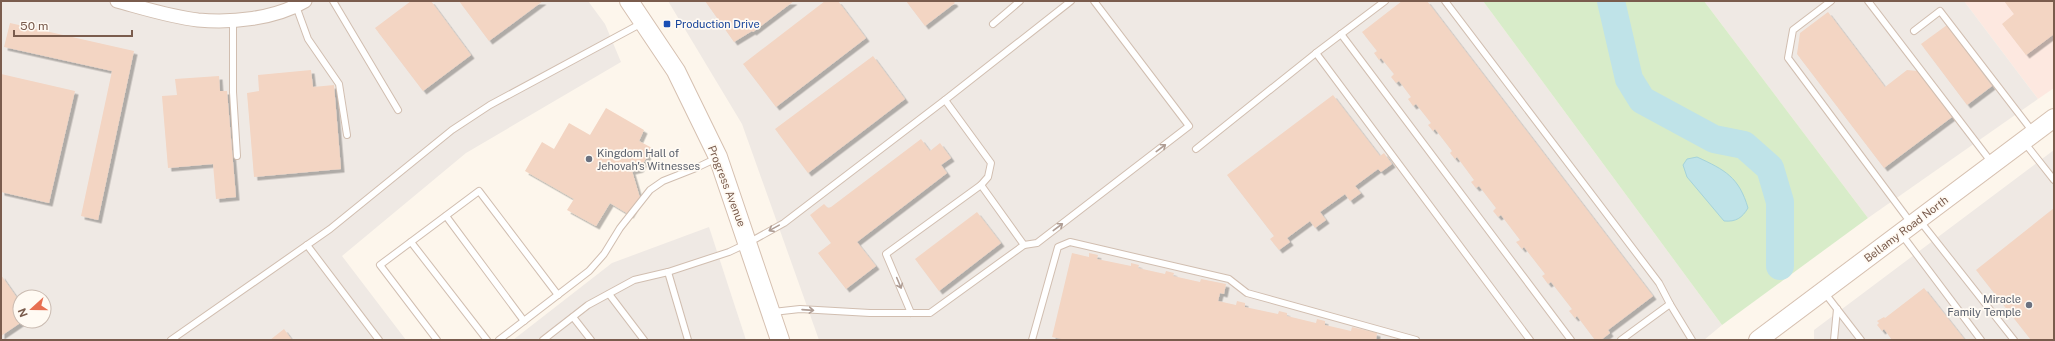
<svg xmlns="http://www.w3.org/2000/svg" width="2055" height="341" viewBox="0 0 2055 341" font-family="'Public Sans',sans-serif">
	<defs>
		<filter id="shadow"><feDropShadow dx="3.5" dy="3.5" stdDeviation="0" flood-color="#0004"/></filter>
	</defs>
	<rect width="100%" height="100%" fill="#fdf6ec"/>
	<polygon fill="#fde8e0" points="1964,1 2054,1 2054,88 2038,99"/>
	<g fill="#efe9e4" fill-rule="evenodd">
		<path d="M1,1H588L605,24L621,62L466,153L342,256L406,340H1ZM20,297H44V321H20Z"/>
		<polygon points="668,1 1483,1 1722,325 1704,340 819,340 742,124"/>
		<polygon points="1704,1 1964,1 2038,99 1868,218"/>
		<polygon points="2054,150 2054,340 1814,340 1814,330"/>
		<polygon points="709,227 746,340 513,340 612,263"/>
	</g>
	<polygon fill="#d8ecc9" points="1483,1 1704,1 1868,218 1722,325"/>
	<path fill="#bfe3e8" stroke="#a5d3da" d="M1697,157C1725,170 1739,177 1748,208C1742,218 1736,222 1724,221L1687,177L1683,165L1687,159Z"/>
	<g fill="none" stroke-linecap="round" stroke-linejoin="round">
		<polyline stroke="#bfe3e8" stroke-width="28" points="1611,1 1629,79 1642,100 1714,139 1744,145 1770,168 1780,202 1780,266"/>
	</g>
	<g fill="#f3d5c3" filter="url(#shadow)">
		<polygon points="411,1 431,1 471,55 423,91 375,28"/>
		<polygon points="459,1 543,1 489,41"/>
		<polygon points="705,1 794,1 753,32 752,31 734,42"/>
		<polygon points="825,1 838,1 866,38 776,107 743,64"/>
		<polygon points="906,1 953,1 955,3 925,26"/>
		<polygon points="1402,1 1427,1 1653,296 1608,330 1610,333 1601,340 1595,340 1577,316 1575,318 1569,311 1572,309 1551,282 1548,284 1542,276 1545,274 1524,247 1522,249 1516,242 1520,240 1501,215 1498,217 1493,211 1496,208 1479,186 1476,188 1471,182 1474,180 1457,157 1455,159 1450,153 1452,151 1435,129 1433,131 1428,125 1431,123 1416,104 1413,106 1408,99 1411,97 1399,81 1396,83 1391,77 1394,74 1381,58 1379,60 1374,53 1377,51 1362,32"/>
		<polygon points="2004,1 2054,1 2054,34 2026,55 2002,24 2014,14"/>
		<polygon points="1828,12 1885,87 1907,70 1918,71 1952,117 1884,168 1797,54 1800,33"/>
		<polygon points="10,23 134,51 98,220 81,216 112,71 4,47"/>
		<polygon points="1947,25 1992,86 1967,105 1921,44"/>
		<polygon points="873,56 905,99 808,173 775,129"/>
		<polygon points="311,70 313,87 334,85 341,169 254,177 247,93 259,91 258,75"/>
		<polygon points="1,74 75,91 49,203 1,192"/>
		<polygon points="219,76 220,91 227,91 236,197 216,199 213,164 168,168 162,96 177,95 175,79"/>
		<polygon points="1333,95 1380,156 1384,153 1392,164 1381,172 1378,169 1355,186 1361,193 1350,201 1345,194 1320,212 1326,220 1315,228 1310,221 1287,238 1290,242 1279,250 1270,239 1274,236 1227,175"/>
		<polygon points="606,108 644,130 639,141 652,148 640,169 632,171 640,198 630,215 610,203 596,226 567,210 574,199 525,171 542,142 554,149 569,123 590,135"/>
		<polygon points="921,139 930,151 940,143 951,158 941,165 947,173 857,242 876,266 846,289 818,253 831,243 810,215 824,204 828,208 831,207"/>
		<polygon points="2054,208 2054,340 2031,340 1976,270"/>
		<polygon points="977,212 1001,243 939,291 915,259"/>
		<polygon points="1072,253 1089,257 1089,253 1098,255 1097,259 1131,266 1131,263 1139,265 1138,268 1165,274 1166,271 1174,273 1173,276 1200,282 1201,279 1226,284 1224,294 1220,293 1218,301 1236,305 1237,301 1245,303 1245,307 1278,314 1279,311 1287,313 1287,316 1316,323 1317,319 1325,321 1325,325 1351,331 1352,327 1377,333 1376,340 1066,340 1052,337"/>
		<polygon points="1,275 20,302 20,321 23,321 1,336"/>
		<polygon points="1924,288 1965,340 1892,340 1884,329 1882,331 1877,325 1879,323 1877,321 1884,317 1885,318"/>
		<polygon points="284,329 292,340 270,340"/>
	</g>
	<g fill="none" stroke-linecap="round" stroke-linejoin="round">
		<g stroke="#d1beb0" stroke-width="8">
			<g id="lane">
				<polyline points="333,1 398,110"/>
				<polyline points="1445,1 1659,283 1670,304"/>
				<polyline points="1831,1 1793,30 1788,58 1911,223"/>
				<polyline points="1868,1 1992,163"/>
				<polyline points="296,6 308,39 339,84 347,135"/>
				<polyline points="233,20 233,92 237,156"/>
				<polyline points="993,24 1020,1"/>
				<polyline points="1914,31 1940,11 2033,132"/>
				<polyline points="1341,34 1571,340"/>
				<polyline points="1316,53 1530,340"/>
				<polyline points="945,100 991,163 988,177 981,185"/>
				<polyline points="2024,142 2054,180"/>
				<polyline points="1196,149 1316,53 1385,1"/>
				<polyline points="446,216 524,321"/>
				<polyline points="1920,221 2014,340"/>
				<polyline points="1902,235 1981,340"/>
				<polyline points="411,242 487,340"/>
				<polyline points="307,245 379,340"/>
				<polyline points="1024,245 1037,243 1189,126 1094,1"/>
				<polyline points="668,272 688,340"/>
				<polyline points="1824,292 1861,340"/>
				<polyline points="609,294 644,340"/>
				<polyline points="773,312 800,309 870,313 930,313 1024,245 981,185 886,254 911,313"/>
				<polyline points="573,317 591,340"/>
				<polyline points="171,340 330,229 452,130 490,105 642,23"/>
				<polyline points="437,340 380,265 479,191 558,295"/>
				<polyline points="499,340 589,271 604,254 620,228 650,190 663,181 696,168 717,158"/>
				<polyline points="543,340 588,305 634,280 668,272 729,252 748,243 784,223 945,100 1071,1"/>
				<polyline points="1032,340 1058,247 1070,242 1229,279 1247,293 1416,340"/>
				<polyline points="1621,340 1670,304 1692,340"/>
				<polyline points="1834,340 1837,309"/>
			</g>
		</g>
		<g stroke="#d1beb0" stroke-width="15">
			<path id="street" d="M117,1C143,8 171,17 198,20C232,23 275,19 305,1"/>
		</g>
		<g stroke="#d6c0b0" stroke-width="20">
			<g id="secondary">
				<polyline points="629,1 676,71 718,157 780,340"/>
				<polyline points="1758,340 2054,118"/>
			</g>
		</g>
		<use href="#lane" stroke="#fff" stroke-width="6"/>
		<use href="#street" stroke="#fff" stroke-width="13"/>
		<use href="#secondary" stroke="#fff" stroke-width="18"/>
	</g>
	<defs><path id="oneway-shaft" d="M-6 0H5M1.5-3L5.5 0L1.5 3" fill="none" stroke-width="1.6" stroke-linecap="round" stroke-linejoin="round"/></defs>
	<g stroke="#af9d94">
		<use href="#oneway-shaft" transform="translate(1161 148) rotate(-37)"/>
		<use href="#oneway-shaft" transform="translate(1058 227) rotate(-37)"/>
		<use href="#oneway-shaft" transform="translate(774 228) rotate(151)"/>
		<use href="#oneway-shaft" transform="translate(899 283) rotate(67)"/>
		<use href="#oneway-shaft" transform="translate(808 310) rotate(4)"/>
	</g>
	<rect fill="#1a4fb4" stroke="#fffaf3" stroke-width="1.5" x="663" y="20" width="8" height="8" rx="2"/>
	<g fill="#6b7280" stroke="#fffaf3" stroke-width="1.5">
		<circle cx="589" cy="159" r="4"/>
		<circle cx="2029" cy="305" r="4"/>
	</g>
	<g text-anchor="middle" stroke-width="3.5" stroke-linejoin="round" paint-order="stroke">
		<g font-size="11" fill="#164399" stroke="#fffaf3" text-anchor="start">
			<text x="675" y="28">Production Drive</text>
		</g>
		<g font-size="11" fill="#5b616d" stroke="#fffaf3" text-anchor="start">
			<text x="597" y="157">Kingdom Hall of<tspan x="597" dy="13">Jehovah's Witnesses</tspan></text>
			<text x="2021" y="303" text-anchor="end">Miracle<tspan x="2021" dy="13">Family Temple</tspan></text>
		</g>
		<g font-size="11" fill="#7a5c4d" stroke="#fffaf3">
			<text transform="translate(727 186) rotate(69)" y="4">Progress Avenue</text>
			<text transform="translate(1906 229) rotate(-37)" y="4">Bellamy Road North</text>
		</g>
	</g>
	<rect width="2055" height="341" fill="none" stroke="#7a5c4d" stroke-width="4"/>
	<g transform="translate(32 309) rotate(249)"><circle r="19" fill="#fffaf3" stroke="#cabbb1"/>
	<path d="M0-3L7 15L0 10L-7 15Z" fill="#e76f51"/>
	<text y="-6" font-size="11" font-weight="bold" text-anchor="middle" fill="#7a5c4d">N</text>
	</g>
	<path d="M14 30v6h118v-6" fill="none" stroke="#7a5c4d" stroke-width="2"/>
	<text x="20" y="30" font-size="12" fill="#7a5c4d" stroke="#fffaf3" stroke-width="3" paint-order="stroke">50 m</text>
</svg>
